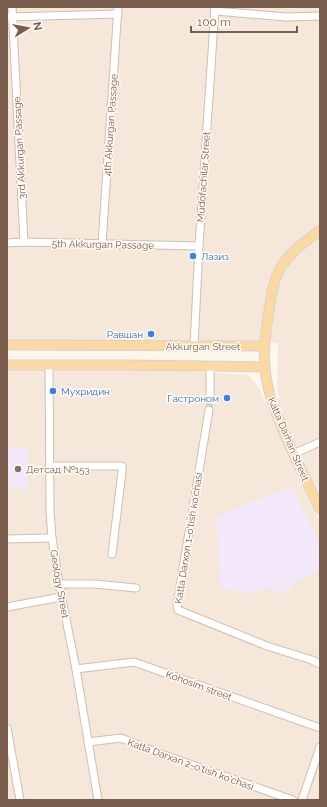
<svg xmlns="http://www.w3.org/2000/svg" width="327" height="807" viewBox="0 0 327 807" font-family="Raleway,sans-serif">
	<rect width="100%" height="100%" fill="#fdf6ec"/>
	<g fill="#f5e8da">
		<polygon points="7,7 320,7 320,498 299,456 281,414 277,385 278,343 265,342 7,345"/>
		<polygon points="7,366 130,370 182,371 249,375 260,390 300,481 320,522 320,800 7,800"/>
	</g>
	<g fill="#f3e8fa">
		<polygon points="7,447 28,448 28,490 7,489"/>
		<polygon points="292,486 320,547 320,571 292,584 287,595 271,588 249,593 220,588 217,516"/>
	</g>
	<g fill="none" stroke-linecap="round" stroke-linejoin="round">
		<polyline stroke="#dcd0c4" stroke-width="7" stroke-dasharray="7 3.5" stroke-linecap="butt" points="209,410 210,397"/>
		<g stroke="#d1beb0" stroke-width="9">
			<g id="minor">
				<polyline points="12,7 24,242"/>
				<polyline points="215,11 286,17 320,16"/>
				<polyline points="7,17 118,14"/>
				<polyline points="7,243 24,242 199,246"/>
				<polyline points="102,244 118,7"/>
				<polyline points="194,346 199,246 215,7"/>
				<polyline points="49,365 50,512 52,538 59,584 76,669 98,800"/>
				<polyline points="210,397 210,366"/>
				<polyline points="209,410 177,605 178,610 267,646 312,660 320,664"/>
				<polyline points="293,454 320,442"/>
				<polyline points="50,466 122,466 122,472 112,554"/>
				<polyline points="7,539 52,538"/>
				<polyline points="59,584 95,584 136,588"/>
				<polyline points="7,607 61,597"/>
				<polyline points="76,669 134,662 320,728"/>
				<polyline points="7,728 20,800"/>
				<polyline points="88,742 121,738 161,754 293,800"/>
				<polyline points="302,800 320,747"/>
			</g>
		</g>
		<g stroke="#dad1cd" stroke-width="11">
			<g id="major">
				<path d="M320,230C306,241 290,252 281,267C273,280 271,297 269,311C266,330 263,349 265,368C267,392 276,413 285,435C296,460 308,484 320,509"/>
				<polyline points="7,345 264,346"/>
				<polyline points="7,365 130,365 265,367"/>
			</g>
		</g>
		<use href="#minor" stroke="#fff" stroke-width="7"/>
		<use href="#major" stroke="#fbd9a5" stroke-width="9"/>
	</g>
	<g fill="#3f7fe0" stroke="#fffaf3" stroke-width="1.5">
		<circle cx="193" cy="256" r="4"/>
		<circle cx="151" cy="334" r="4"/>
		<circle cx="53" cy="391" r="4"/>
		<circle cx="227" cy="398" r="4"/>
	</g>
	<circle fill="#8d6e63" stroke="#fffaf3" stroke-width="1.5" cx="18" cy="469" r="4"/>
	<g text-anchor="middle" stroke-width="3" stroke-linejoin="round" paint-order="stroke">
		<g font-size="10" fill="#7a5c4d" stroke="#fffaf3">
			<text transform="translate(110 125) rotate(-86)" y="4">4th Akkurgan Passage</text>
			<text transform="translate(19 148) rotate(-93)" y="4">3rd Akkurgan Passage</text>
			<text transform="translate(203 177) rotate(-86)" y="4">Mudofachilar Street</text>
			<text transform="translate(103 244) rotate(1)" y="4">5th Akkurgan Passage</text>
			<text x="203" y="350">Akkurgan Street</text>
			<text transform="translate(289 439) rotate(67)" y="4">Katta Darhan Street</text>
			<text transform="translate(188 538) rotate(-81)" y="4">Katta Darxon 1-o'tish ko'chasi</text>
			<text transform="translate(60 584) rotate(80)" y="4">Geology Street</text>
			<text transform="translate(199 685) rotate(20)" y="4">Kohosim street</text>
			<text transform="translate(191 764) rotate(20)" y="4">Katta Darxan 2-o'tish ko'chasi</text>
		</g>
		<g font-size="10" fill="#366cbe" stroke="#fffaf3" text-anchor="start">
			<text x="201" y="260">Лазиз</text>
			<text x="143" y="338" text-anchor="end">Равшан</text>
			<text x="61" y="395">Мухридин</text>
			<text x="219" y="402" text-anchor="end">Гастроном</text>
		</g>
		<g font-size="10" fill="#785e54" stroke="#fffaf3" text-anchor="start">
			<text x="26" y="473">Детсад №153</text>
		</g>
	</g>
	<rect width="327" height="807" fill="none" stroke="#7a5c4d" stroke-width="16"/>
	<g transform="translate(28 28) rotate(79)" stroke="#fffaf3" stroke-width="3" paint-order="stroke">
	<path d="M0-3L7 15L0 10L-7 15Z" fill="#7a5c4d"/>
	<text y="-6" font-size="11" font-weight="bold" text-anchor="middle" fill="#7a5c4d">N</text>
	</g>
	<path d="M191 26v6h106v-6" fill="none" stroke="#7a5c4d" stroke-width="2"/>
	<text x="197" y="26" font-size="12" fill="#7a5c4d" stroke="#fffaf3" stroke-width="3" paint-order="stroke">100 m</text>
</svg>
